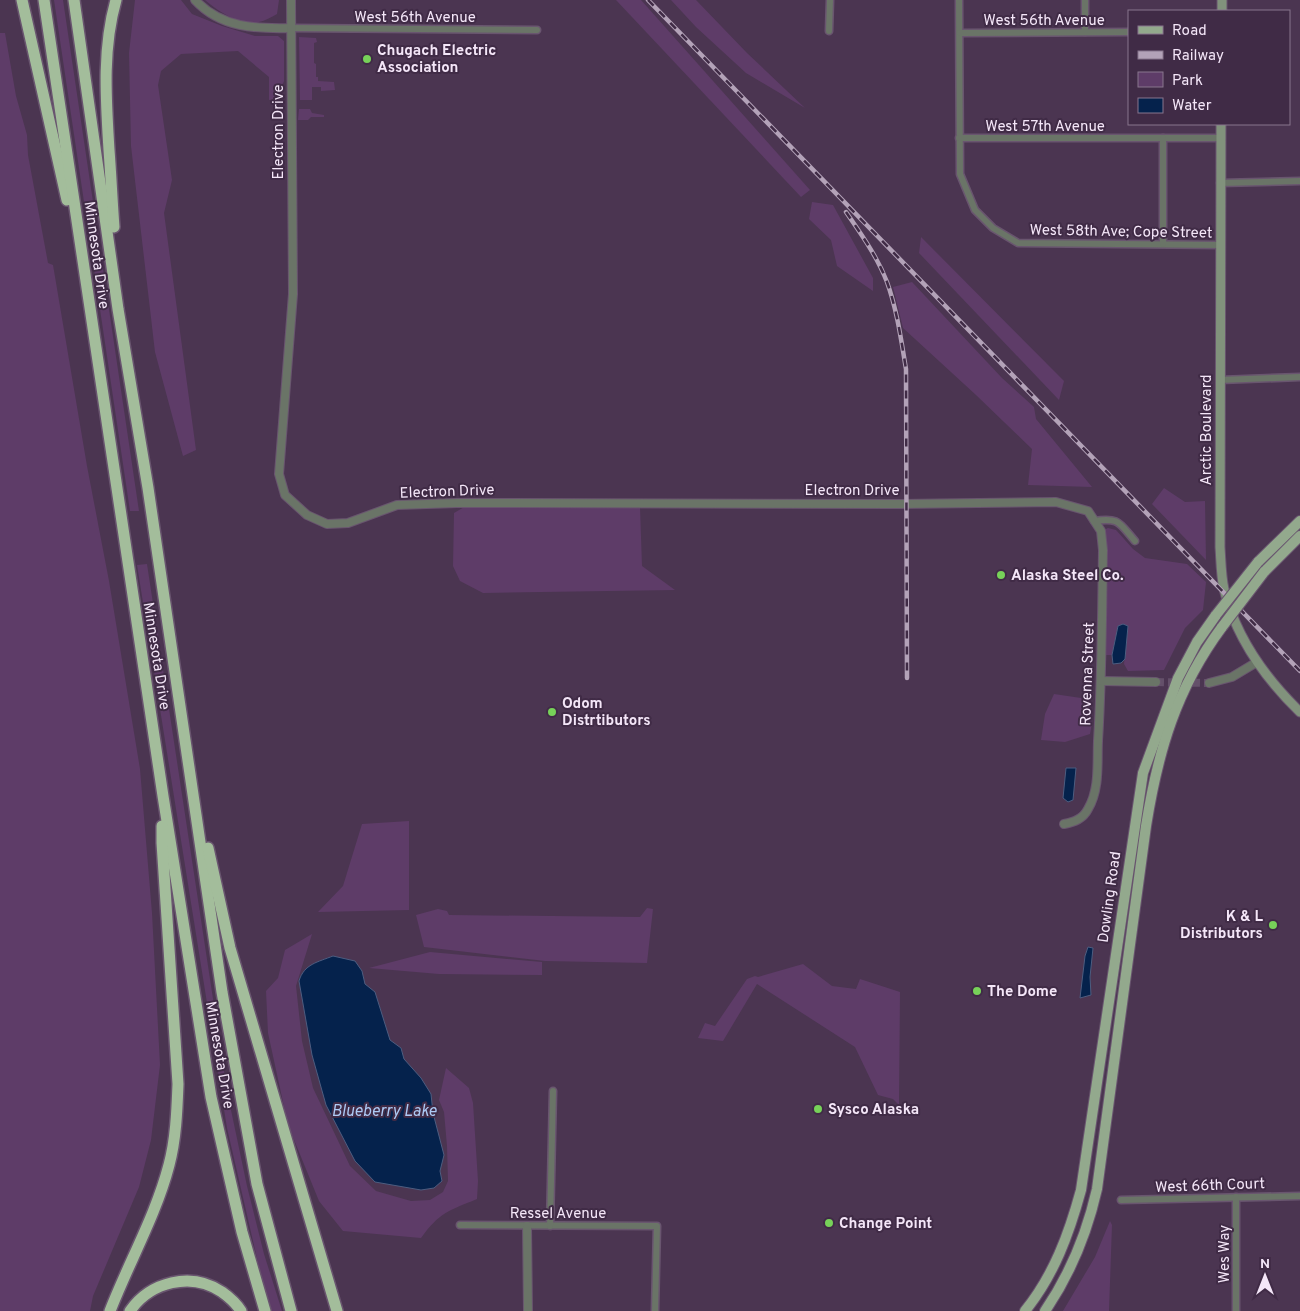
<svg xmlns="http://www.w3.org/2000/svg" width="1300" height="1311" viewBox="0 0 1300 1311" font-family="Overpass,sans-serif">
	<rect width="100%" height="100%" fill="#4b3551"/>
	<g fill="#5e3c68">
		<polygon points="54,0 63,0 139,511 130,511"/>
		<polygon points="135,0 181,0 192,14 222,26 255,36 278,36 284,41 284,81 277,99 269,100 269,77 238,51 181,54 161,71 158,85 172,180 164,213 196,450 183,456 155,352 131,146 129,53"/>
		<path d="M205,0H279L277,14C271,17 265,21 259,22C240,26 219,12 205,0Z"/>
		<polygon points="616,0 641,0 810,190 801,197"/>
		<polygon points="671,0 696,0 747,53 805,108 746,73 696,27"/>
		<polygon points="0,33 5,33 16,96 27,135 28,155 48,263 53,265 87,466 109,581 140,769 152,913 160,1065 151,1140 139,1187 93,1296 90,1311 0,1311"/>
		<polygon points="299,37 316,38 317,42 314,43 314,63 316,64 316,77 318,77 318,81 334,82 335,90 321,91 321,87 312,87 312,100 300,100"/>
		<polygon points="299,109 310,109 312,113 324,115 324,117 311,117 308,120 298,120"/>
		<polygon points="812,202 833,205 873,278 873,291 837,266 831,240 809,219"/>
		<polygon points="921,237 1064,381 1059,400 919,253"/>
		<polygon points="912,282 1002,378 1034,407 1036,419 1092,487 1028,485 1032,449 976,395 903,328 893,287"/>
		<polygon points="1164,488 1185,502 1205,501 1206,560 1152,504"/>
		<polygon points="466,506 640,507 642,566 675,590 483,593 460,581 453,566 454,513"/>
		<polygon points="1108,528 1116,530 1133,549 1145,558 1187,564 1206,582 1203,610 1185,628 1164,670 1128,671 1124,664 1128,626 1118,626 1112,655 1106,655 1108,550 1105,541 1104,530"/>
		<polygon points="147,564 227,1091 247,1186 264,1254 282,1311 272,1311 262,1280 227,1128 137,565"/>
		<polygon points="1054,694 1081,698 1092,723 1090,734 1065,742 1041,740 1045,714"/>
		<polygon points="409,821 409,910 318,912 343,886 362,824"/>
		<polygon points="647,908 653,909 647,963 545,961 424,947 416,915 438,909 447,911 449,915 640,917"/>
		<path d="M312,934L296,986L302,1041L313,1088L350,1166L376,1191L411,1201L430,1200L443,1192L448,1181L447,1146L444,1112L439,1100L446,1068L469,1088L473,1103L478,1181L477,1199C448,1211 440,1212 421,1238L343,1231L319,1201L288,1125L268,1033L266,991L278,978L285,950Z"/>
		<polygon points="430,952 542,962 542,975 439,974 369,968"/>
		<polygon points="803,964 832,986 856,989 860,979 900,992 899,1105 893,1099 878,1095 855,1047 757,984 723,1041 698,1038 705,1023 715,1026 747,979 755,976 758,977"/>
		<polygon points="1110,1221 1112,1225 1109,1311 1063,1311 1095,1257"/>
	</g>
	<g fill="#05224c" stroke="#4d5d80">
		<polygon points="1123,624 1128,626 1125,659 1121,663 1113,664 1112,655 1118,626"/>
		<polygon points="1066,768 1076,768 1073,800 1068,802 1063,798"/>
		<polygon points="1088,947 1093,948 1090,977 1091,995 1080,998 1085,956"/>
		<path d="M333,956L355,961L362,971L365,984L375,992L390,1040L401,1048L404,1059L421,1078L431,1094L433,1113L444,1155L440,1171L442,1181L434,1188L421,1190L375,1182L355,1161L326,1105L312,1055L299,981C304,964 318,962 333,956Z"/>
	</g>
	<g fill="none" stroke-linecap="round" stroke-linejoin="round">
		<polyline stroke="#64506a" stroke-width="8" stroke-dasharray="8 4" stroke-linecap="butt" points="1156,682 1209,683"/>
		<g stroke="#69556f" stroke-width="9">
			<g id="minor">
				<polyline points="959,0 960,174 975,210 993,228 1018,243 1220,245"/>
				<polyline points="291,28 537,30"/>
				<polyline points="829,31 830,0"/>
				<polyline points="1085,32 1085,0"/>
				<polyline points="960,33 1129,32"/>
				<polyline points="959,138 1221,138"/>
				<polyline points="1220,183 1300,181"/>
				<polyline points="1163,244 1163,138"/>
				<polyline points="1220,380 1300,377"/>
				<path d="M1094,521C1120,517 1119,523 1135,541"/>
				<polyline points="1121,1200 1300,1196"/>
				<polyline points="460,1225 657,1226 655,1311"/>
				<polyline points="550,1226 553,1091"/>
				<polyline points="1236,1311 1236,1197"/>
			</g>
		</g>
		<g stroke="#69556f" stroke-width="10">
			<g id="tertiary">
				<path d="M195,0C221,28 256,29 291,28"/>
				<path d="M291,0L293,294L279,474L285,495L307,515L327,524L348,523L397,505L457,503L900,504L1056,502L1088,511L1101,531L1103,550C1102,614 1102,678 1098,741C1097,763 1100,789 1088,809C1083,819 1074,822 1064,824"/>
				<polyline points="1102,681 1156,682"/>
				<polyline points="1209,683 1232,677 1257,662"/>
				<polyline points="527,1226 528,1311"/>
			</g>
		</g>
		<g stroke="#69556f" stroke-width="11">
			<g id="secondary">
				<polyline points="1222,11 1222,0"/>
				<path d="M1221,124L1220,547C1221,561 1221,576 1224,589C1236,638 1265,678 1300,712"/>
			</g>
		</g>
		<g stroke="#69556f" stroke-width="12">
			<g id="primary">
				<polyline points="1258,562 1300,521"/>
				<polyline points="1264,572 1300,536"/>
				<path d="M1025,1311C1054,1275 1069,1234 1081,1190L1143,773L1178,678L1197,642L1216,615"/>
				<path d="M1045,1311C1071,1273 1087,1233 1097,1189L1146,826C1158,751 1176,689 1222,627"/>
			</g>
		</g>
		<g stroke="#69556f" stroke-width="14">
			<g id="motorway">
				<polyline points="22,0 67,200"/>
				<polyline points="44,0 163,796 211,1097 242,1232 265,1311"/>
				<polyline points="74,0 118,309 148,488 222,992 257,1184 291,1311"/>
				<path d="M114,227C112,201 111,176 109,150C106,100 102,49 116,0"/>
				<polyline points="208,848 230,948 337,1311"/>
				<path d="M110,1311C129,1262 156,1215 169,1165C176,1139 177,1110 178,1084L162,843V826"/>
				<path d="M130,1311C150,1282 191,1271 222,1292C229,1297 236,1303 241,1311"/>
			</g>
		</g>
		<use href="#minor" stroke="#6a7467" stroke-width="6"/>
		<use href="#tertiary" stroke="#6a7467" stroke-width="8"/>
		<use href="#secondary" stroke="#81927c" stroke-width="9"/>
		<use href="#primary" stroke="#93a98d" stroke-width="10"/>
		<use href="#motorway" stroke="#a3bd9b" stroke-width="11"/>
		<g stroke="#b3a2b8" stroke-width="4.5">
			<g id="rail">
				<polyline points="648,0 1300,671"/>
				<path d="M846,212C861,234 877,256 887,282C897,310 901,339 906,369L907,678"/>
			</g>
		</g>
		<use href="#rail" stroke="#402b46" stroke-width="2.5" stroke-dasharray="8" stroke-linecap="butt"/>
		<g stroke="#69556f" stroke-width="12" stroke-linecap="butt">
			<g id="primary-bridge">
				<polyline points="1216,615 1258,562"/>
				<polyline points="1222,627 1264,572"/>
			</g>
		</g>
		<use href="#primary-bridge" stroke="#93a98d" stroke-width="10"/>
	</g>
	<g fill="#77d259" stroke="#402b46" stroke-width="2">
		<circle cx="367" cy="59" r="5"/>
		<circle cx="1001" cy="575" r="5"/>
		<circle cx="552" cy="712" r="5"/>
		<circle cx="1273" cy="925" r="5"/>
		<circle cx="977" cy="991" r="5"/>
		<circle cx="818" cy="1109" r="5"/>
		<circle cx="829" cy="1223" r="5"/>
	</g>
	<g text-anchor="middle" stroke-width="4" stroke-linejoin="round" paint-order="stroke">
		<g font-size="15" fill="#f4e6f8" stroke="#402b46">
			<text x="415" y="22">West 56th Avenue</text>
			<text x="1044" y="25">West 56th Avenue</text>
			<text x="1045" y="131">West 57th Avenue</text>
			<text transform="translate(278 132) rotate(-90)" y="5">Electron Drive</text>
			<text transform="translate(1121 231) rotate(1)" y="5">West 58th Ave; Cope Street</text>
			<text transform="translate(97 255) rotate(82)" y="5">Minnesota Drive</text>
			<text transform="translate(1206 430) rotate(-90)" y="5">Arctic Boulevard</text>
			<text x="852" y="495">Electron Drive</text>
			<text transform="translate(447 491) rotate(-2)" y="5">Electron Drive</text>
			<text transform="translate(157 656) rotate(81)" y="5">Minnesota Drive</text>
			<text transform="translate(1087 674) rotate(-88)" y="5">Rovenna Street</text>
			<text transform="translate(1109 897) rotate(-82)" y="5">Dowling Road</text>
			<text transform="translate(220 1055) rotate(80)" y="5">Minnesota Drive</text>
			<text transform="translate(1210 1185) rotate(-2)" y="5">West 66th Court</text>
			<text x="558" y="1218">Ressel Avenue</text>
			<text transform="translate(1224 1254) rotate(-90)" y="5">Wes Way</text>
		</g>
		<g font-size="15" font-weight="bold" fill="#f4e6f8" stroke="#402b46" text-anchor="start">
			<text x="377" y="55">Chugach Electric<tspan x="377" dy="17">Association</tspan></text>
			<text x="1011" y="580">Alaska Steel Co.</text>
			<text x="562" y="708">Odom<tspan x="562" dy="17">Distrtibutors</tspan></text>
			<text x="1263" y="921" text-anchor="end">K &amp; L<tspan x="1263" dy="17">Distributors</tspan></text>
			<text x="987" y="996">The Dome</text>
			<text x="828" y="1114">Sysco Alaska</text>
			<text x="839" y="1228">Change Point</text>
		</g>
		<g font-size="16" font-style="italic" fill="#adcaf5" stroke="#402b46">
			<text x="384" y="1116">Blueberry Lake</text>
		</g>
	</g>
	<rect x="1128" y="10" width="162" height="115" fill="#402b46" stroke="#88768d"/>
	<rect x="1138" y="26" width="25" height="8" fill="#93a98d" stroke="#88768d"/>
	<text x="1172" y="35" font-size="15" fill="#f4e6f8">Road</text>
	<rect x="1138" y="51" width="25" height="8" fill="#b3a2b8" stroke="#88768d"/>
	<text x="1172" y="60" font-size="15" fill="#f4e6f8">Railway</text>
	<rect x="1138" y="72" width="25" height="15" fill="#5e3c68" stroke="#88768d"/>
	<text x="1172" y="85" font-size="15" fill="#f4e6f8">Park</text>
	<rect x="1138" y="98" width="25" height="15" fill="#05224c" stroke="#88768d"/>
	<text x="1172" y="110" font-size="15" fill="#f4e6f8">Water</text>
	<g transform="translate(1265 1276)" stroke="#402b46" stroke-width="4" paint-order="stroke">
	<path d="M0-4L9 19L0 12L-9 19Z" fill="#f4e6f8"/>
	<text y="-8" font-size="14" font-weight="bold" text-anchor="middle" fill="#f4e6f8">N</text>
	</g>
</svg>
